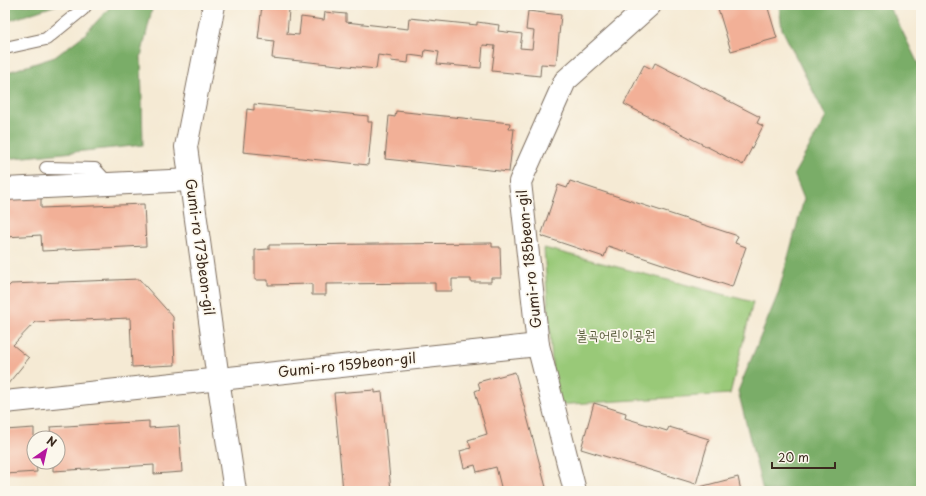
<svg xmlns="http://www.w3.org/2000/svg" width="926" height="496" viewBox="0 0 926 496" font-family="'Playpen Sans','Poor Story',sans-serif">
	<rect width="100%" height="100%" fill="#fbf7ec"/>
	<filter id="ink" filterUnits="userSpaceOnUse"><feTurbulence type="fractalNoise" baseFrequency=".025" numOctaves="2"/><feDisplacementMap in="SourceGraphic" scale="8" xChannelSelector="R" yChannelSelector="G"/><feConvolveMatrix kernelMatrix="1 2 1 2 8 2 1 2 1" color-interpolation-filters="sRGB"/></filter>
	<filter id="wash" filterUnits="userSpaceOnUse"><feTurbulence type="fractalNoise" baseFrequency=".012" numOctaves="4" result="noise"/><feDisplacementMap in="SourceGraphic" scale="16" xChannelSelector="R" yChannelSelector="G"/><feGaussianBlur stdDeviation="0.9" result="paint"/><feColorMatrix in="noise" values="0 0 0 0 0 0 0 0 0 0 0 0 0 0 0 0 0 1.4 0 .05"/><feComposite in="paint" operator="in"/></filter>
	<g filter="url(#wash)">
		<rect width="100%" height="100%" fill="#f5ead4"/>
		<polygon fill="#99c978" stroke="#6a7a4b" points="544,248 753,302 730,394 555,405"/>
		<g fill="#7aad68" stroke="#5a6c43">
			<polygon points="5,5 57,5 5,22"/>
			<polygon points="112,5 153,5 141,57 143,145 5,159 5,73 55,57 85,34"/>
			<polygon points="779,5 887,5 896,18 921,70 921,491 763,491 738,391 778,294 804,199 794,174 826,117 782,29"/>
		</g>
		<g id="blocks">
			<g fill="#f2b097">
				<polygon points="262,5 298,5 297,11 289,10 287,34 299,35 301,17 324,20 325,12 346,14 346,22 408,29 409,18 477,25 477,22 499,25 498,31 522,34 520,48 532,49 534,31 526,30 528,11 561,15 556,65 541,64 540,76 492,71 495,46 483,45 481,68 437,64 439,52 425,50 424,57 409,55 408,63 391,61 392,57 378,55 376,69 272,58 274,41 258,39"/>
				<polygon points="717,5 767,5 777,38 731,51"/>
				<polygon points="655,63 760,117 757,123 763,126 743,165 624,104 644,65 652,69"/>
				<polygon points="254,104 368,116 368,122 372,122 368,165 243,152 247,109 254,110"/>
				<polygon points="396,111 510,123 509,129 514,129 509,172 385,159 389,116 395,117"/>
				<polygon points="570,181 738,236 735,243 746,247 732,287 608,246 604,257 541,236 558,185 567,188"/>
				<polygon points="41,194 41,208 144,204 146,246 42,251 41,235 5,237 5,195"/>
				<polygon points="492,243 492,247 500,247 501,278 491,278 491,282 471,282 471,279 452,279 452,291 435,291 435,283 326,284 326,295 312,295 312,284 268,285 268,280 255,280 255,250 269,249 269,245"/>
				<polygon points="139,279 173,317 175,365 132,367 130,318 35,322 13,345 29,358 7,385 5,383 5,290 11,284"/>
				<polygon points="515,372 547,491 502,491 496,467 477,472 475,465 464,468 460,451 471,448 468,440 487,434 475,391 480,389 478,382"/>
				<polygon points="375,390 375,393 382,392 391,491 343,491 334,393"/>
				<polygon points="594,403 626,413 625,418 667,431 669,427 709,439 696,484 581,449"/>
				<polygon points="149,421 149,428 179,426 182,472 154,474 154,465 53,471 53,462 58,462 58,438 51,438 50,427"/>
				<polygon points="34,428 34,462 36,462 37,472 5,474 5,430"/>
				<polygon points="738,477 741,491 693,491 692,489"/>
			</g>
		</g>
	</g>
	<g filter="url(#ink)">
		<use href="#blocks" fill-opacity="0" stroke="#7c6d5e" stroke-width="1"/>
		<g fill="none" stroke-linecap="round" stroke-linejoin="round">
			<g stroke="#7c6d5e" stroke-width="14">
				<g id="lane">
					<polyline points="5,48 46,39 83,9 86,5"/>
					<polyline points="46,168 95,169 109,184"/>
				</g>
			</g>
			<g stroke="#7c6d5e" stroke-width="24">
				<g id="street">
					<polyline points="5,189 191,180"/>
					<polyline points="538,345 520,182 565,81 650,5"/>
					<polyline points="5,402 538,345 575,491"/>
				</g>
			</g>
			<g stroke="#7c6d5e" stroke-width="24">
				<polyline id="secondary" points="214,5 186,147 218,379 235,491"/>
			</g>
			<use href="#lane" stroke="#fff" stroke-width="12"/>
			<use href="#street" stroke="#fff" stroke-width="22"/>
			<use href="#secondary" stroke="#fff" stroke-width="22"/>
		</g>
	</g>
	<g text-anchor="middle" stroke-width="3.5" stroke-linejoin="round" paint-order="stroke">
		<g font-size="14" fill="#3b2a1e" stroke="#fbf7ec">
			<text transform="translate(200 247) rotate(82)" y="5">Gumi-ro 173beon-gil</text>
			<text transform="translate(529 259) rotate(-96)" y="5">Gumi-ro 185beon-gil</text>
			<text transform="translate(347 365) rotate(-6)" y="5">Gumi-ro 159beon-gil</text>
		</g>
		<g font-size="14" fill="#575a39" stroke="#fbf7ec">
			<text x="616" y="340">불곡어린이공원</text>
		</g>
	</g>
	<rect width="926" height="496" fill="none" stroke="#fbf7ec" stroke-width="20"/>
	<g transform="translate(46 450) rotate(34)"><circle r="19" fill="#fbf7ec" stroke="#aea59a"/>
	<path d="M0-3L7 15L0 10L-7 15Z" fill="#b5179e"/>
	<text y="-6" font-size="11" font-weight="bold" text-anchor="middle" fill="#3b2a1e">N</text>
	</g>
	<path d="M772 462v6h63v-6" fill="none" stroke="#3b2a1e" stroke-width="2"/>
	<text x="778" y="462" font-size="12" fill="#3b2a1e" stroke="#fbf7ec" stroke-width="3" paint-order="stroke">20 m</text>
</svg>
